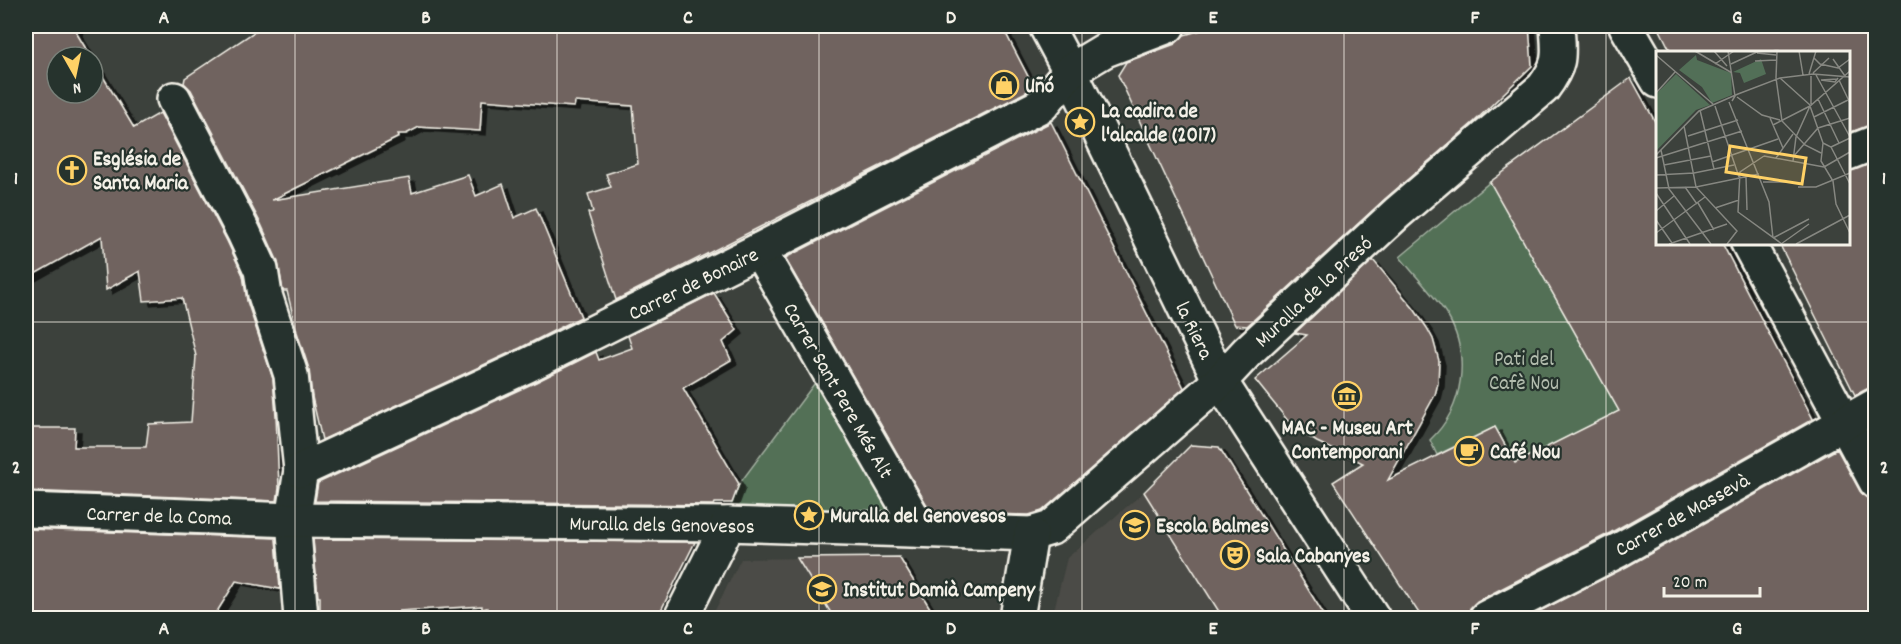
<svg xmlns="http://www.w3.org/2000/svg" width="1901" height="644" viewBox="0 0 1901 644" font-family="Dekko,sans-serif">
	<defs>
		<filter id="shadow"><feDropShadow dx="6" dy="4" stdDeviation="0" flood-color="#0009"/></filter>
	</defs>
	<rect width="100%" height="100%" fill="#3c413c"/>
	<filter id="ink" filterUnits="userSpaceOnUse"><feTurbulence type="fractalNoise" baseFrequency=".0167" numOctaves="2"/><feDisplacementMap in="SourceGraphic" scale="12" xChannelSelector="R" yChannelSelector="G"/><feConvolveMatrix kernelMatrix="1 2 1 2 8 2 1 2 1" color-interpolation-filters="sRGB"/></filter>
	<g filter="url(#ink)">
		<g fill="#4c4b46">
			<polygon points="1144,492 1223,618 1052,618 1067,558"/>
			<polygon points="899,557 936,618 711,618 741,559"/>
		</g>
		<g fill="#526f57" stroke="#a3b0a0" stroke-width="1.5">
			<path d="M1490,182L1619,411L1515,463L1495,427L1437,455L1430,440C1464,408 1471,355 1447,315C1435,296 1414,275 1400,257Z"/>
			<polygon points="820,376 922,517 730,511 734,491"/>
		</g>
		<g fill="#70635e" stroke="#f4f1e8" stroke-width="1.5" filter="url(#shadow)">
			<polygon points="26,26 77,26 77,34 91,57 57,57 57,93 93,93 93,60 134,128 160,113 227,241 243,275 247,301 273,379 276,416 279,488 277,501 26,491 26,428 75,428 74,447 146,447 149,424 191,422 196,356 182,298 144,301 140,271 106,290 102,236 26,279"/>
			<polygon points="263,26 1002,26 1033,86 1030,90 616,300 588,213 593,212 588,194 611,187 606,174 638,164 633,106 575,102 574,107 482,100 480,131 419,127 406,134 398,134 399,137 272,200 409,178 412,193 468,175 476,196 503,184 514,218 536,208 581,317 520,348 322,440 312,397 309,369 297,332 287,291 283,291 278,262 261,224 191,90 184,83 185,78"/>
			<polygon points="1216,26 1529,26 1532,66 1474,122 1385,199 1247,326 1235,325 1118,75 1126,62 1175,44 1184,35"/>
			<polygon points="1658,26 1875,26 1875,124 1848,133 1848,52 1671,52"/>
			<polygon points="1631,78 1658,127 1658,243 1722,243 1813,419 1610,533 1477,601 1470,608 1468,618 1422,618 1333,482 1363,463 1317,442 1293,427 1255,380 1307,335 1295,333 1373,260 1414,309 1427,328 1433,339 1439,361 1438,383 1435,395 1388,480 1495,427 1515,463 1619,411 1490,182"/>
			<polygon points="1051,122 1184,388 1042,511 1029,515 931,512 785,258"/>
			<polygon points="1875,162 1875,386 1867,389 1855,395 1779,243 1848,243 1848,171"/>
			<polygon points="714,293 737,330 723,342 731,360 683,388 739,484 732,503 715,503 714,505 315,501 318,483 536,382 596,352 599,360 632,348 628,336"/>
			<polygon points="1191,445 1219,447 1326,618 1223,618 1144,492"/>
			<polygon points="1837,449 1860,491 1867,498 1875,501 1875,618 1526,618 1628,566"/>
			<polygon points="26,529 276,538 280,589 236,581 213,618 26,618"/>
			<polygon points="313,539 695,542 657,618 578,618 578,615 487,614 487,608 482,609 482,606 399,611 400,618 320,618 320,597 318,597"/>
			<polygon points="899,557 936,618 834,618 797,558"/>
		</g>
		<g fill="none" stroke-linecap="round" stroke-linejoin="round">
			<g stroke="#f4f1e8" stroke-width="38">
				<g id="minor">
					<polyline points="1046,26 1070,71 1220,381 1373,618"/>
					<polyline points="1626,26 1658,81"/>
					<polyline points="174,99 244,233 261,270 265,295 291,375 301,470 293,520 301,618"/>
					<polyline points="1848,153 1876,142"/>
					<polyline points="1748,243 1876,482"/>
					<polyline points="759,250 920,530"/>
					<polyline points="301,470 528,365 759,250 1042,105 1070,71 1105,50 1168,26"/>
					<path d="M26,510L293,520L728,524L1031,534L1051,528L1220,381L1248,351L1397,213L1543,88C1562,63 1559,55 1557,26"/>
					<polyline points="681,618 728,524"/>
					<polyline points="1017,618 1031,534"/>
					<polyline points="1486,618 1619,550 1876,405"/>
				</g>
			</g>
			<use href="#minor" stroke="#26332d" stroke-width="33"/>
		</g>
	</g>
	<path fill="none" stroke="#f4f1e8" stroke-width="1.5" stroke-opacity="0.55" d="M295,26V618M557,26V618M819,26V618M1082,26V618M1344,26V618M1606,26V618M26,322H1876"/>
	<defs>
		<g id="shop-ring" transform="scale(1.5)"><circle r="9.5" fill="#26332d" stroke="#ffd166" stroke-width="1.5"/><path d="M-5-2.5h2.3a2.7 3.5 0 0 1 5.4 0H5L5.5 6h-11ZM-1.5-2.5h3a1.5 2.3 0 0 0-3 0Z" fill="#ffd166"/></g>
		<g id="sight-ring" transform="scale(1.5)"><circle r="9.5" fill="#26332d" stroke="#ffd166" stroke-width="1.5"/><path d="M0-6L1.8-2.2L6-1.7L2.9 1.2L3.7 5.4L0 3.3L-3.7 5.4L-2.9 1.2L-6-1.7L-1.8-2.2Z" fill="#ffd166"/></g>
		<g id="church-ring" transform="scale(1.5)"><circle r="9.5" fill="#26332d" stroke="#ffd166" stroke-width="1.5"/><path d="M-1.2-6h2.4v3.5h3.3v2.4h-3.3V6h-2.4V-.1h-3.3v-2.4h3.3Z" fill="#ffd166"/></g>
		<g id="museum-ring" transform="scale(1.5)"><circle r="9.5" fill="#26332d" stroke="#ffd166" stroke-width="1.5"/><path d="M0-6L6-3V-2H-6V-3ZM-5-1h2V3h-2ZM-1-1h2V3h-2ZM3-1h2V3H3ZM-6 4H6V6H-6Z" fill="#ffd166"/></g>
		<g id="cafe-ring" transform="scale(1.5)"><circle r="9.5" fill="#26332d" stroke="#ffd166" stroke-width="1.5"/><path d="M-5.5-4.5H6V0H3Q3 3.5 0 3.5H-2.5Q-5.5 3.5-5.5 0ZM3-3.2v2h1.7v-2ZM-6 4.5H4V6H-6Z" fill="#ffd166"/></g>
		<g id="school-ring" transform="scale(1.5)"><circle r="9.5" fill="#26332d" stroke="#ffd166" stroke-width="1.5"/><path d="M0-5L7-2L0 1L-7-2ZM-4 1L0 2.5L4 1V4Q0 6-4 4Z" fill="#ffd166"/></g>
		<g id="theatre-ring" transform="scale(1.5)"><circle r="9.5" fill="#26332d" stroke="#ffd166" stroke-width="1.5"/><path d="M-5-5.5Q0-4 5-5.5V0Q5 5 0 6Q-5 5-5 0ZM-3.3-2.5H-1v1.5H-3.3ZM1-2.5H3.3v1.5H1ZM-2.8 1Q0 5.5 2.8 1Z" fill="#ffd166"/></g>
	</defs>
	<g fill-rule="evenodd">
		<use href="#shop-ring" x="1004" y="85"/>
		<use href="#sight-ring" x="1080" y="122"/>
		<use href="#church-ring" x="72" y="170"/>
		<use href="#museum-ring" x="1347" y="396"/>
		<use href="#cafe-ring" x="1469" y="451"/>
		<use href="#sight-ring" x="809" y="515"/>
		<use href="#school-ring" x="1135" y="525"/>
		<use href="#theatre-ring" x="1235" y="555"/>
		<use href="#school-ring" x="822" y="589"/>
	</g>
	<g text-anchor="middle" stroke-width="4.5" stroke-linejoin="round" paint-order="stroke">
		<g font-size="21" font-weight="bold" fill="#f4f1e8" stroke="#26332d" text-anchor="start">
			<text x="1025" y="92">Uñó</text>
			<text x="1101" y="117">La cadira de<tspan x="1101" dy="24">l'alcalde (2017)</tspan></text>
			<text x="93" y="165">Església de<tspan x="93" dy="24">Santa Maria</tspan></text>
			<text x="1347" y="434" text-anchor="middle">MAC - Museu Art<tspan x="1347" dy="24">Contemporani</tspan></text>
			<text x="1490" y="458">Café Nou</text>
			<text x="830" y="522">Muralla del Genovesos</text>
			<text x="1156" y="532">Escola Balmes</text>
			<text x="1256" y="562">Sala Cabanyes</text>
			<text x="843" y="596">Institut Damià Campeny</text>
		</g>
		<g font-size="21" fill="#f4f1e8" stroke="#26332d">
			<text transform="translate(693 283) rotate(-26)" y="7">Carrer de Bonaire</text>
			<text transform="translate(1313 291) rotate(-43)" y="7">Muralla de la Presó</text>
			<text transform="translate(1195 330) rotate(64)" y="7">la Riera</text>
			<text transform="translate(839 390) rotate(60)" y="7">Carrer Sant Pere Més Alt</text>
			<text transform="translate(1682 514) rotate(-29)" y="7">Carrer de Massevà</text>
			<text transform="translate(159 515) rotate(2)" y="7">Carrer de la Coma</text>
			<text transform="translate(662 524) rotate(1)" y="7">Muralla dels Genovesos</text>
		</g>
		<g font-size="21" fill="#b3bdae" stroke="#26332d">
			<text x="1524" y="365">Pati del<tspan x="1524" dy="24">Cafè Nou</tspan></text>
		</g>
	</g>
	<g transform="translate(1656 51)">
		<rect width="194" height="194" fill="#3c413c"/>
		<path d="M40,4L41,9L75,22L76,44L56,52L46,36L23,19ZM105,8L110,23L88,32L84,22L77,21ZM20,23L54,54L40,59L0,100V43Z" fill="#526f57"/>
		<path fill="none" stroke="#868781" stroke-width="1.5" d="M39,0L76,22M58,0L71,15M72,0L79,45L76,50M121,0L120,27L126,70L149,94L165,102M143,0L147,24M101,2L120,4M0,4L57,53M158,7L164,13L182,17L194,8M177,8L189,25M99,10L120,9M59,13L78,0M75,13L103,0M157,22L173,7M153,23L160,0M160,24L194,86M124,27L154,54M181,28L165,29L179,31L182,27M183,29L194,52M0,42L19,21M81,46L106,64L124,69M162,48L183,92M73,51L113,151L117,187M155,53V25M59,55L83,126M44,59L58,118M158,66L194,48M114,67L127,97M117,74L154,55L194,20M28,75L40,136L81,180L71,193M32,85L82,69M167,92L175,96L194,133M175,96L194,87M5,99L13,138L55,193M0,104L43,60L82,43L124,27L157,23L194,26M108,105L84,121L82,161L126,193M108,105L168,116M137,106L162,77L194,67M0,107L86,80M120,107L137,83M137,110L140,86L154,55L167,92L165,110L177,130L180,153L194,182M56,111L122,88M8,114L55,105M168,116L194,101M0,124L38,122L78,114M90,126L91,159M107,131H134M29,136L41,153M142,136H160L194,122M0,137L40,136L103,123M0,142L34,193M42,152L58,179M59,157L83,149M0,160L18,145M0,169L16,192M0,182L49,146M117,187L153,168M13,193L71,173M125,193L153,173M140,193L194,164"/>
		<path fill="#ffd166" fill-opacity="0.15" stroke="#ffd166" stroke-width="3" d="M74,95L150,107L146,133L70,121Z"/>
		<rect width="194" height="194" fill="none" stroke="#f4f1e8" stroke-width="3"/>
	</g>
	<rect width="1901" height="644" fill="none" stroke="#26332d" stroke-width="66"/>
	<g transform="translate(75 75) rotate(171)"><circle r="28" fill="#26332d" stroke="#787f78" stroke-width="1.5"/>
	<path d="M0-4.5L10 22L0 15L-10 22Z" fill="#ffd166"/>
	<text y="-9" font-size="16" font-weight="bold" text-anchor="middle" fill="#f4f1e8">N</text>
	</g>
	<path d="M1664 587v9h96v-9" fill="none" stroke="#f4f1e8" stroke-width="3"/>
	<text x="1673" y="587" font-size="18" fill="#f4f1e8" stroke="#26332d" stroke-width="4.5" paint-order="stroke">20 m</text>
	<rect x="33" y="33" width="1835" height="578" fill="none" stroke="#f4f1e8" stroke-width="2"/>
	<g font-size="20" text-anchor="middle" font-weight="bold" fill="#f4f1e8">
		<text x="164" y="23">A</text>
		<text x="426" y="23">B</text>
		<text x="688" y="23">C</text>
		<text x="951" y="23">D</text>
		<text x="1213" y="23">E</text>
		<text x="1475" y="23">F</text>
		<text x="1737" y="23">G</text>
		<text x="16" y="184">1</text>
		<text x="1884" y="184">1</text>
		<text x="16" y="473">2</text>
		<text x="1884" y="473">2</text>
		<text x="164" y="634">A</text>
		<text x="426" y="634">B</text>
		<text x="688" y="634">C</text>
		<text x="951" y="634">D</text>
		<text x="1213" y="634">E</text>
		<text x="1475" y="634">F</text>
		<text x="1737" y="634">G</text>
	</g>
</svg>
